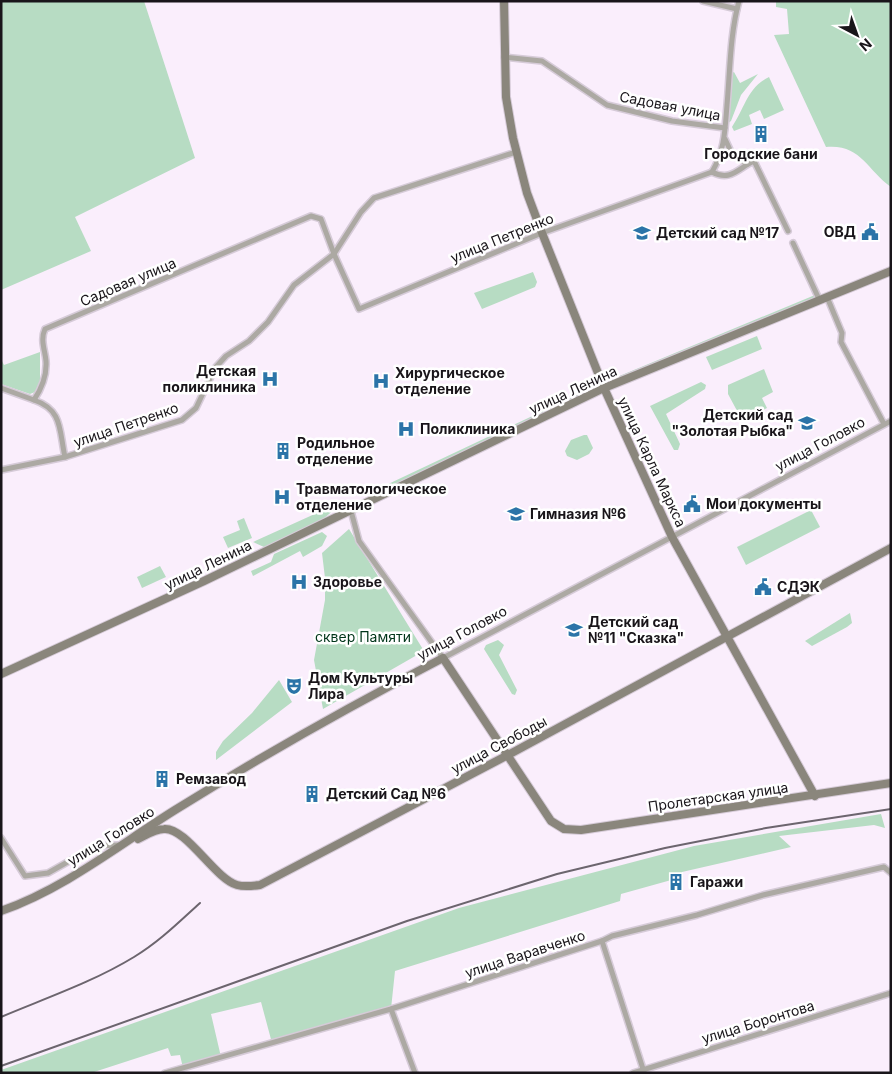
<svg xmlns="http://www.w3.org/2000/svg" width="892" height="1074" viewBox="0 0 892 1074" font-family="Inter,sans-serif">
	<rect width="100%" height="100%" fill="#faeefc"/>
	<g fill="#b7dcc3">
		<polygon points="1,1 144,1 195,158 75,217 91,251 1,290"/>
		<path d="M776,1H891V187C866,169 861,144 826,147L774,35L789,34L787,9L776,7Z"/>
		<polygon points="734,72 740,83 758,74 741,95 731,121 728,123 732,73"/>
		<path d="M769,77L784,110L764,119L760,110L749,115L752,124L734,131L732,127C745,108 747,88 769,77Z"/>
		<polygon points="533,272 537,282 535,287 482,309 474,293"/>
		<polygon points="815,295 817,300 620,382 617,377"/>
		<polygon points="757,336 762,349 712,370 706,357"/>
		<polygon points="40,352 40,381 35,392 30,394 1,384 1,359 4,365"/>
		<polygon points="764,369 773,392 762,398 767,408 742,420 728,394 728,385"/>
		<polygon points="701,382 706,385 705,389 666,414 680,444 678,450 674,450 650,406"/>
		<polygon points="594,387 596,392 387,494 384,486"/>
		<polygon points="584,435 587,435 593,448 589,454 577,460 567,456 565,451 571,440"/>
		<path d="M339,503C322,527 290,536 264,547L253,542Z"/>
		<polygon points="811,510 820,527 746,565 737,547"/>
		<polygon points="244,518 252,538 228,548 223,537 240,530 237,521"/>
		<polygon points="349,529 424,651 323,709 314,660 325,600 325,578 322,553"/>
		<polygon points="322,532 327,536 322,546 303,557 300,551 253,576 251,571 271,562 274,554"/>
		<polygon points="160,566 166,577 142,588 137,577"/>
		<polygon points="850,613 852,623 847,627 812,646 805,641"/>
		<polygon points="498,640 504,645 499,655 517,690 515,695 512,694 484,649 486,645"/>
		<polygon points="279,680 292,702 216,760 216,752 223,741 252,713"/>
		<polygon points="881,814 885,828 874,825 779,836 791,847 682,872 682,877 621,894 620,901 395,971 391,1009 272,1043 261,1002 211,1014 221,1057 183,1068 180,1055 171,1056 168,1048 91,1073 1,1073 1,1070 459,908 694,846"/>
	</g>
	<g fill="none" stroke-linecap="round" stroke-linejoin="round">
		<g stroke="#d6cbd8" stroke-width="8">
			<g id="street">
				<polyline points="703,1 737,9"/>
				<polyline points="504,57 542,61 607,105 672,121 725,128"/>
				<polyline points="725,139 732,154 747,164"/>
				<path d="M712,172C725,150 725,129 727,105C730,71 730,34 739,1"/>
				<path d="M712,172C731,182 738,168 754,161L788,231"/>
				<polyline points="793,243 819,299"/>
				<polyline points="827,297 842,333 841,342 884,424"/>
				<path d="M1,388L34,400C42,388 47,375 46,361C45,350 40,340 45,329L311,216L321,219L334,254L359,309L542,233L712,172"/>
				<path d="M34,400C63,410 59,430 65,457"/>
				<polyline points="1,470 65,457 182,420 196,408 215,368 226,356 249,341 268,322 294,285 334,254 361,212 374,198 516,152"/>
				<polyline points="351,511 359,541 443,658 891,421"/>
				<polyline points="1,838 25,876 48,873 96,846 120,845"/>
				<polyline points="602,941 644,1072"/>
				<polyline points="391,1009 415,1073"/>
				<polyline points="165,1073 391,1009 602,941 612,936 697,915 763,895 884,867 891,873"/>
				<polyline points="633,1073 891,993"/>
			</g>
		</g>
		<g stroke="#d6cbd8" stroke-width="10">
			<g id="secondary">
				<polyline points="504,1 506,97 513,138 527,193 542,233 604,388 672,537 815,796"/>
				<polyline points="1,674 204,581 604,388 891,271"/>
				<path d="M138,839C146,835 155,829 164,829C186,827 215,879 237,885C244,887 253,886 260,885L508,755L891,548"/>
				<path d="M1,911C64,889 119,845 175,810C262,756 352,705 443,658L551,821L564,829L581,830L891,783"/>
			</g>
		</g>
		<use href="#street" stroke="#aca9a3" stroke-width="5"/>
		<use href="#secondary" stroke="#8a867c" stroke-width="8"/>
		<g stroke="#6c656e" stroke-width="2">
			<path d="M1,1017C46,998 93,982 134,957C159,942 179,922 200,903"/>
			<polyline points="1,1066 407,921 557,874 665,848 766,828 891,809"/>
		</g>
	</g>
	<defs>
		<g id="building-bare" transform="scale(1.35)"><path d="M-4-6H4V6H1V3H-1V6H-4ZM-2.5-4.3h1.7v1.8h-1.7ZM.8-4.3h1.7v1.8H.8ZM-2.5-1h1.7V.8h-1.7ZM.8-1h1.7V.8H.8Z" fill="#2b74a8" stroke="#fff" stroke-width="2.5" paint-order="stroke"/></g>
		<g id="civic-bare" transform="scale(1.35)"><path d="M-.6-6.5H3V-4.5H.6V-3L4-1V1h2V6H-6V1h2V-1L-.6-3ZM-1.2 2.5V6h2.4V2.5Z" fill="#2b74a8" stroke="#fff" stroke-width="2.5" paint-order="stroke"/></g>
		<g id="school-bare" transform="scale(1.35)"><path d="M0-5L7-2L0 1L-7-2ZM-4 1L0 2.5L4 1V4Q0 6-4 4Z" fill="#2b74a8" stroke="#fff" stroke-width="2.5" paint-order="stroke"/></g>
		<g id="hospital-bare" transform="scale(1.35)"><path d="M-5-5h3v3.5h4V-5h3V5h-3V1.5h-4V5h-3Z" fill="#2b74a8" stroke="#fff" stroke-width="2.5" paint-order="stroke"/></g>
		<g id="theatre-bare" transform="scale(1.35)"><path d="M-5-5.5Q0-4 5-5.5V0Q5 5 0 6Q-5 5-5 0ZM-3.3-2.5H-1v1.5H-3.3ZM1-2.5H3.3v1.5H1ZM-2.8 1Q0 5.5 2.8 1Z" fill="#2b74a8" stroke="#fff" stroke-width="2.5" paint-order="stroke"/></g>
	</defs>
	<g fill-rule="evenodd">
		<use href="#building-bare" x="761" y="134"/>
		<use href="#civic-bare" x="870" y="232"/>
		<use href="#school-bare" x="642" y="233"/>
		<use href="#hospital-bare" x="270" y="379"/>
		<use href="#hospital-bare" x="381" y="381"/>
		<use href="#school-bare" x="807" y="423"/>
		<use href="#hospital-bare" x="406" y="429"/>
		<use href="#building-bare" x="283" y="451"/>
		<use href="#hospital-bare" x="282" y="497"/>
		<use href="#civic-bare" x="692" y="504"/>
		<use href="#school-bare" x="516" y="514"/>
		<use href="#hospital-bare" x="299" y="582"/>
		<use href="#civic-bare" x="763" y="587"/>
		<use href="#school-bare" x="574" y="630"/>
		<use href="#theatre-bare" x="294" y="686"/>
		<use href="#building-bare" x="162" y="779"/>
		<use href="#building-bare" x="312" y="794"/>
		<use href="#building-bare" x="676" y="882"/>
	</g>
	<g text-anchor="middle" stroke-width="5" stroke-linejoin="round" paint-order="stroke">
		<g font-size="14" fill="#19151a" stroke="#fff">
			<text transform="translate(670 106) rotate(11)" y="5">Садовая улица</text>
			<text transform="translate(502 238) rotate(-22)" y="5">улица Петренко</text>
			<text transform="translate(128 282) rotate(-23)" y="5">Садовая улица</text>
			<text transform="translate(573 390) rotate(-25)" y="5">улица Ленина</text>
			<text transform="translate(126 425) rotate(-19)" y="5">улица Петренко</text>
			<text transform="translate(820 444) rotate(-28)" y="5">улица Головко</text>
			<text transform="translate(652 462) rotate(65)" y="5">улица Карла Маркса</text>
			<text transform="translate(208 565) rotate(-26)" y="5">улица Ленина</text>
			<text transform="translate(462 633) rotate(-28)" y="5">улица Головко</text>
			<text transform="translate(499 745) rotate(-28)" y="5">улица Свободы</text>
			<text transform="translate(718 797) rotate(-8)" y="5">Пролетарская улица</text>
			<text transform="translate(111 836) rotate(-32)" y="5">улица Головко</text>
			<text transform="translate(525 954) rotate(-18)" y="5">улица Варавченко</text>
			<text transform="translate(758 1022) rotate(-17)" y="5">улица Боронтова</text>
		</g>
		<g font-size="14" font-weight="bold" fill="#19151a" stroke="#fff" text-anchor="start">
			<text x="761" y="159" text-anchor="middle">Городские бани</text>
			<text x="856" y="237" text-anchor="end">ОВД</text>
			<text x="656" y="238">Детский сад №17</text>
			<text x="256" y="376" text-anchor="end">Детская<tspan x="256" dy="16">поликлиника</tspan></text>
			<text x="395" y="378">Хирургическое<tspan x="395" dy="16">отделение</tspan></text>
			<text x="793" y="420" text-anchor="end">Детский сад<tspan x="793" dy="16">"Золотая Рыбка"</tspan></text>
			<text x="420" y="434">Поликлиника</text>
			<text x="297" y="448">Родильное<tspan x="297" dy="16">отделение</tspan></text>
			<text x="296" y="494">Травматологическое<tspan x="296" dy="16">отделение</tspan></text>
			<text x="706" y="509">Мои документы</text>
			<text x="530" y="519">Гимназия №6</text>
			<text x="313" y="587">Здоровье</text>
			<text x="777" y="592">СДЭК</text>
			<text x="588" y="627">Детский сад<tspan x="588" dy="16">№11 "Сказка"</tspan></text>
			<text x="308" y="683">Дом Культуры<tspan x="308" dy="16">Лира</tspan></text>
			<text x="176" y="784">Ремзавод</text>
			<text x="326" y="799">Детский Сад №6</text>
			<text x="690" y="887">Гаражи</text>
		</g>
		<g font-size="14" fill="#00351a" stroke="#fff">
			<text x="363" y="642">сквер Памяти</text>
		</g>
	</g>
	<rect width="892" height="1074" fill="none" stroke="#19151a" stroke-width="5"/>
	<g transform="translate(857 35) rotate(139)" stroke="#ffffff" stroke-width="4" paint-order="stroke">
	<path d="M0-4L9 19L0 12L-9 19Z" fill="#19151a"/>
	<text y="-8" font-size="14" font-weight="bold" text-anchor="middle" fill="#19151a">N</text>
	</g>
</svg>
